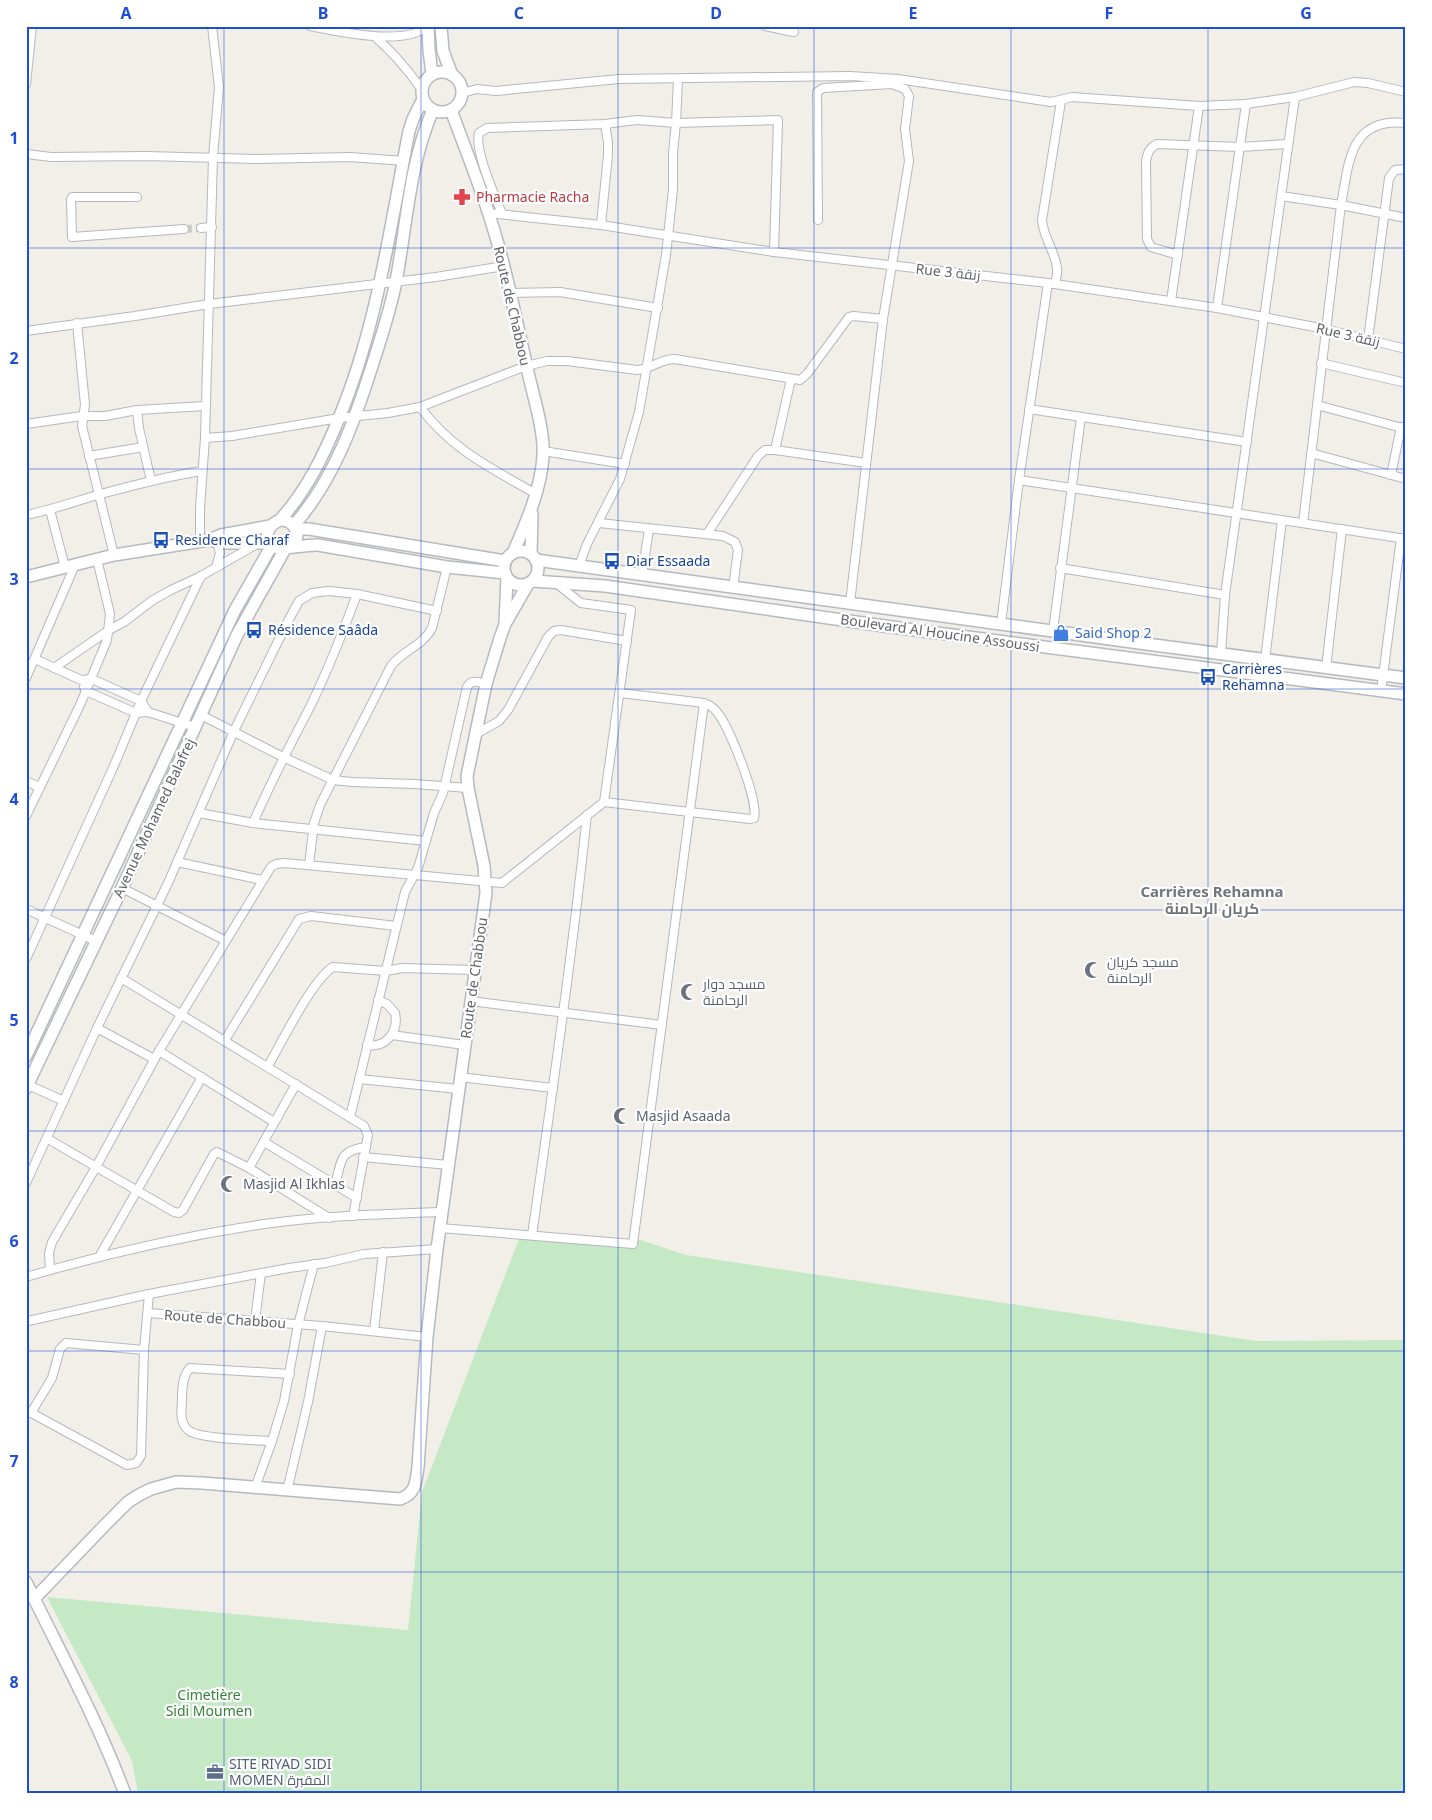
<svg xmlns="http://www.w3.org/2000/svg" width="1432" height="1820" viewBox="0 0 1432 1820" font-family="'Noto Sans',Cairo,sans-serif">
	<rect width="100%" height="100%" fill="#f1efe8"/>
	<polygon fill="#c5e8c5" points="522,1231 641,1240 686,1255 1256,1341 1406,1340 1406,1794 138,1794 132,1761 47,1597 408,1630 422,1492"/>
	<g fill="none" stroke-linecap="round" stroke-linejoin="round">
		<polyline stroke="#ccccc8" stroke-width="8" stroke-dasharray="8 4" stroke-linecap="butt" points="184,229 201,228"/>
		<g stroke="#b5b8bc" stroke-width="10">
			<g id="street">
				<path d="M310,26C336,31 407,47 426,26"/>
				<polyline points="765,26 794,32"/>
				<path d="M374,36C393,52 408,70 422,90"/>
				<polyline points="26,84 32,26"/>
				<polyline points="462,93 477,89 496,91 619,79 850,76 898,79 1051,102 1072,97 1199,106 1246,104 1295,97 1354,82 1368,83 1406,92"/>
				<polyline points="26,154 51,157 146,156 257,159 350,157 404,161"/>
				<polyline points="1281,196 1341,205 1406,218"/>
				<polyline points="137,197 72,197 71,199 72,237 184,229"/>
				<polyline points="488,213 601,225 774,252 1048,283 1217,308 1325,329 1406,349"/>
				<path d="M502,214C495,196 474,150 479,133L487,128L605,124L637,120L676,123L778,120L774,252"/>
				<polyline points="818,220 817,92 823,88 892,84 905,89 909,96 905,129 909,161 883,319 850,603"/>
				<polyline points="601,225 608,155 608,142 605,124"/>
				<polyline points="201,228 212,227"/>
				<path d="M1178,255L1151,247L1147,239L1146,162C1147,154 1149,148 1157,144L1240,147L1287,144"/>
				<path d="M1055,284C1056,279 1058,273 1057,268C1055,251 1043,237 1042,220L1061,101"/>
				<polyline points="510,293 560,292 658,308"/>
				<polyline points="1171,301 1199,106"/>
				<polyline points="1217,308 1246,104"/>
				<polyline points="77,323 85,405 82,426 114,555"/>
				<polyline points="26,331 135,316 209,304 436,277 504,266"/>
				<polyline points="1368,340 1389,178 1395,170 1406,169"/>
				<polyline points="1321,363 1406,383"/>
				<polyline points="1317,405 1406,429"/>
				<path d="M420,407C452,450 491,468 536,494"/>
				<polyline points="1029,409 1247,442"/>
				<polyline points="137,410 139,428 151,481"/>
				<polyline points="26,424 82,416 105,416 137,410 205,406"/>
				<path d="M205,438L232,436L339,418L388,413L420,407L526,366L547,361H567L637,370C651,369 660,359 675,359L800,380L807,374L849,317L854,316L883,319"/>
				<polyline points="775,450 791,379"/>
				<polyline points="543,451 625,464"/>
				<polyline points="1311,453 1406,479"/>
				<polyline points="89,456 143,447"/>
				<polyline points="1391,475 1401,427"/>
				<polyline points="1019,480 1406,539"/>
				<polyline points="50,510 65,567"/>
				<path d="M26,515C52,510 76,501 101,494C134,485 168,476 202,471"/>
				<polyline points="599,523 723,536 735,542 738,550 733,588"/>
				<path d="M1303,523L1341,205C1349,163 1349,117 1406,123"/>
				<polyline points="707,534 758,456 765,450 775,450 866,463"/>
				<polyline points="200,541 200,508 205,438 213,157 219,87 212,26"/>
				<polyline points="579,566 587,544 620,479 639,412 666,255 673,189 673,153 676,123 678,80"/>
				<polyline points="216,567 220,553 217,542"/>
				<polyline points="1060,568 1225,595"/>
				<polyline points="642,575 649,529"/>
				<polyline points="1001,624 1019,480 1048,283"/>
				<polyline points="1053,631 1081,417"/>
				<polyline points="1221,654 1225,595 1295,97"/>
				<polyline points="35,659 81,680 92,679 141,701 148,712"/>
				<polyline points="1265,660 1282,520"/>
				<polyline points="54,668 109,630 124,622 153,600 171,590 201,576 257,544"/>
				<polyline points="1326,668 1342,529"/>
				<polyline points="26,678 75,565"/>
				<polyline points="84,687 86,691 136,713 148,712 195,727"/>
				<polyline points="1381,691 1401,538"/>
				<polyline points="201,715 283,757 333,780 352,782 414,784 468,788"/>
				<polyline points="476,734 499,721 508,710 548,637 554,631 561,630 627,641"/>
				<polyline points="26,781 39,787"/>
				<path d="M604,802L750,819L754,818C759,801 729,726 717,712C713,707 710,705 704,703L620,693"/>
				<polyline points="199,813 253,823 426,841"/>
				<polyline points="26,816 80,705 107,640 110,614 97,559"/>
				<path d="M253,823C270,784 290,745 310,707C328,670 343,632 357,594"/>
				<polyline points="177,862 262,880"/>
				<path d="M309,865L314,823L320,805L391,666C403,650 423,646 432,628L447,567"/>
				<polyline points="122,888 226,941"/>
				<polyline points="26,909 96,941"/>
				<polyline points="26,959 113,768 141,701 201,576"/>
				<polyline points="121,978 364,1126 368,1135 353,1216"/>
				<polyline points="470,1001 662,1025"/>
				<polyline points="97,1028 154,1059"/>
				<polyline points="392,1035 464,1045"/>
				<polyline points="225,1040 299,919 311,916 396,926"/>
				<path d="M367,1045C386,1048 399,1032 395,1013L387,1004L378,1000"/>
				<polyline points="159,1051 274,1122"/>
				<path d="M268,1066C282,1042 312,980 333,967L386,971L402,968L475,970"/>
				<polyline points="460,1077 553,1088"/>
				<polyline points="359,1079 458,1089"/>
				<polyline points="28,1085 64,1101"/>
				<path d="M350,1117L405,892L418,868L434,813L443,793L467,687C471,679 479,682 486,684"/>
				<polyline points="48,1139 174,1212 179,1213 183,1210 214,1154 217,1152 249,1168 329,1218"/>
				<polyline points="264,1142 357,1198"/>
				<polyline points="363,1157 448,1165"/>
				<polyline points="249,1168 296,1084"/>
				<polyline points="26,1183 97,1028 168,883 234,731 287,623 299,601 312,593 329,591 357,594 437,611"/>
				<path d="M335,1185C342,1161 338,1151 366,1147"/>
				<polyline points="440,1228 633,1244 704,703"/>
				<path d="M532,1235C552,1095 572,956 587,815"/>
				<polyline points="99,1257 202,1077"/>
				<polyline points="50,1270 49,1253 52,1242 96,1167 159,1051 271,867 276,864 284,863 502,883 604,802 631,610 581,603 556,583"/>
				<path d="M26,1277C104,1254 184,1236 264,1224C322,1216 383,1214 442,1212"/>
				<polyline points="148,1313 322,1326 427,1337"/>
				<polyline points="28,1321 149,1294 289,1268 325,1263 364,1254 437,1249"/>
				<polyline points="255,1321 261,1273"/>
				<polyline points="374,1331 383,1252"/>
				<polyline points="26,1410 127,1465 136,1463 141,1456 144,1350 149,1294"/>
				<polyline points="31,1413 52,1378 60,1349 66,1343 144,1350"/>
				<path d="M272,1441C257,1440 197,1439 188,1430C180,1423 181,1412 182,1401C182,1391 182,1376 190,1368L290,1374"/>
				<polyline points="255,1488 272,1441 284,1401 298,1325 314,1264"/>
				<polyline points="287,1491 308,1402 322,1326"/>
			</g>
		</g>
		<g stroke="#b6babf" stroke-width="14">
			<g id="secondary">
				<polyline points="428,26 429,50 432,74"/>
				<polyline points="441,26 443,51 452,75"/>
				<circle cx="442" cy="92" r="20"/>
				<path d="M451,110C466,151 483,192 495,234C508,277 516,320 526,363C531,389 545,430 543,456C541,490 526,523 513,553"/>
				<path d="M280,520C307,490 324,455 339,418C377,327 390,228 409,131L413,119L423,99"/>
				<path d="M294,525C334,480 355,420 373,363C382,335 392,305 397,276C407,220 410,162 433,110"/>
				<polyline points="296,529 309,529 505,561"/>
				<polyline points="209,540 225,543 270,543"/>
				<path d="M291,547C301,537 298,524 284,520C270,520 260,538 275,547C281,551 306,544 318,545L447,567L505,573"/>
				<circle cx="521" cy="568" r="17"/>
				<polyline points="531,554 532,514"/>
				<polyline points="536,560 1139,643 1406,678"/>
				<polyline points="26,577 114,555 209,540 221,535 270,526"/>
				<polyline points="533,581 605,586 884,626 1406,694"/>
				<polyline points="505,623 507,578"/>
				<polyline points="26,1056 235,610 272,545"/>
				<polyline points="26,1088 122,888 237,635 285,549"/>
				<path d="M26,1582C60,1652 98,1721 125,1794"/>
				<path d="M34,1599L106,1524L128,1502L139,1495L151,1489L176,1482L202,1483L400,1499C416,1494 416,1481 418,1467L427,1337L437,1249L486,893L484,866L468,788L467,776L486,684L500,638L505,624L528,584"/>
			</g>
		</g>
		<use href="#street" stroke="#fff" stroke-width="8"/>
		<use href="#secondary" stroke="#fff" stroke-width="11"/>
	</g>
	<path fill="none" stroke="#1d4ed8" stroke-width="1" stroke-opacity="0.55" d="M224,26V1794M421,26V1794M618,26V1794M814,26V1794M1011,26V1794M1208,26V1794M26,248H1406M26,469H1406M26,689H1406M26,910H1406M26,1131H1406M26,1351H1406M26,1572H1406"/>
	<defs>
		<g id="pharmacy-bare" transform="scale(1.35)"><path d="M-2-6h4v4h4v4h-4v4h-4v-4h-4v-4h4Z" fill="#e0444e" stroke="#fff" stroke-width="2.5" paint-order="stroke"/></g>
		<g id="bus-bare" transform="scale(1.35)"><path d="M-5-6H5V4H4V6H2V4H-2V6H-4V4H-5ZM-3.5-4V0h7V-4ZM-3.5 1.2v1.5H-2V1.2ZM2 1.2v1.5H3.5V1.2Z" fill="#1a4fb4" stroke="#fff" stroke-width="2.5" paint-order="stroke"/></g>
		<g id="shop-bare" transform="scale(1.35)"><path d="M-5-2.5h2.3a2.7 3.5 0 0 1 5.4 0H5L5.5 6h-11ZM-1.5-2.5h3a1.5 2.3 0 0 0-3 0Z" fill="#3f7fe0" stroke="#fff" stroke-width="2.5" paint-order="stroke"/></g>
		<g id="mosque-bare" transform="scale(1.35)"><path d="M3.5-4.9A6 6 0 1 0 3.5 4.9A5 5 0 1 1 3.5-4.9Z" fill="#6b7280" stroke="#fff" stroke-width="2.5" paint-order="stroke"/></g>
		<g id="office-bare" transform="scale(1.35)"><path d="M-6-3h4V-5.5h4V-3h4V5H-6ZM-1-4.5V-3h2v-1.5ZM-6 0V1H6V0Z" fill="#5c6f8a" stroke="#fff" stroke-width="2.5" paint-order="stroke"/></g>
	</defs>
	<g fill-rule="evenodd">
		<use href="#pharmacy-bare" x="462" y="197"/>
		<use href="#bus-bare" x="161" y="540"/>
		<use href="#bus-bare" x="612" y="561"/>
		<use href="#bus-bare" x="254" y="630"/>
		<use href="#shop-bare" x="1061" y="633"/>
		<use href="#bus-bare" x="1208" y="677"/>
		<use href="#mosque-bare" x="1093" y="970"/>
		<use href="#mosque-bare" x="689" y="992"/>
		<use href="#mosque-bare" x="622" y="1116"/>
		<use href="#mosque-bare" x="229" y="1184"/>
		<use href="#office-bare" x="215" y="1772"/>
	</g>
	<g text-anchor="middle" stroke-width="4.5" stroke-linejoin="round" paint-order="stroke">
		<g font-size="14" fill="#be3a42" stroke="#fff" text-anchor="start">
			<text x="476" y="202">Pharmacie Racha</text>
		</g>
		<g font-size="14" fill="#5f6368" stroke="#fff">
			<text transform="translate(948 272) rotate(6)" y="5">Rue 3 زنقة</text>
			<text transform="translate(512 306) rotate(77)" y="5">Route de Chabbou</text>
			<text transform="translate(1348 335) rotate(13)" y="5">Rue 3 زنقة</text>
			<text transform="translate(940 633) rotate(8)" y="5">Boulevard Al Houcine Assoussi</text>
			<text transform="translate(154 818) rotate(-65)" y="5">Avenue Mohamed Balafrej</text>
			<text transform="translate(474 978) rotate(-82)" y="5">Route de Chabbou</text>
			<text transform="translate(225 1319) rotate(4)" y="5">Route de Chabbou</text>
		</g>
		<g font-size="14" fill="#164399" stroke="#fff" text-anchor="start">
			<text x="175" y="545">Residence Charaf</text>
			<text x="626" y="566">Diar Essaada</text>
			<text x="268" y="635">Résidence Saâda</text>
			<text x="1222" y="674">Carrières<tspan x="1222" dy="16">Rehamna</tspan></text>
		</g>
		<g font-size="14" fill="#366cbe" stroke="#fff" text-anchor="start">
			<text x="1075" y="638">Said Shop 2</text>
		</g>
		<g font-size="14" fill="#5b616d" stroke="#fff" text-anchor="start">
			<text x="1107" y="967">مسجد كريان<tspan x="1107" dy="16">الرحامنة</tspan></text>
			<text x="703" y="989">مسجد دوار<tspan x="703" dy="16">الرحامنة</tspan></text>
			<text x="636" y="1121">Masjid Asaada</text>
			<text x="243" y="1189">Masjid Al Ikhlas</text>
		</g>
		<g font-size="14" fill="#348238" stroke="#fff">
			<text x="209" y="1700">Cimetière<tspan x="209" dy="16">Sidi Moumen</tspan></text>
		</g>
		<g font-size="14" fill="#4e5e75" stroke="#fff" text-anchor="start">
			<text x="229" y="1769">SITE RIYAD SIDI<tspan x="229" dy="16">MOMEN المقبرة</tspan></text>
		</g>
		<g font-size="15" font-weight="bold" fill="#70757a" stroke="#fff">
			<text x="1212" y="897">Carrières Rehamna<tspan x="1212" dy="17">كريان الرحامنة</tspan></text>
		</g>
	</g>
	<rect width="1432" height="1820" fill="none" stroke="#ffffff" stroke-width="55"/>
	<rect x="28" y="28" width="1376" height="1764" fill="none" stroke="#1d4ed8" stroke-width="2"/>
	<g font-size="16" text-anchor="middle" font-weight="bold" fill="#1d4ed8">
		<text x="126" y="19">A</text>
		<text x="323" y="19">B</text>
		<text x="519" y="19">C</text>
		<text x="716" y="19">D</text>
		<text x="913" y="19">E</text>
		<text x="1109" y="19">F</text>
		<text x="1306" y="19">G</text>
		<text x="14" y="144">1</text>
		<text x="14" y="364">2</text>
		<text x="14" y="585">3</text>
		<text x="14" y="805">4</text>
		<text x="14" y="1026">5</text>
		<text x="14" y="1247">6</text>
		<text x="14" y="1467">7</text>
		<text x="14" y="1688">8</text>
	</g>
</svg>
